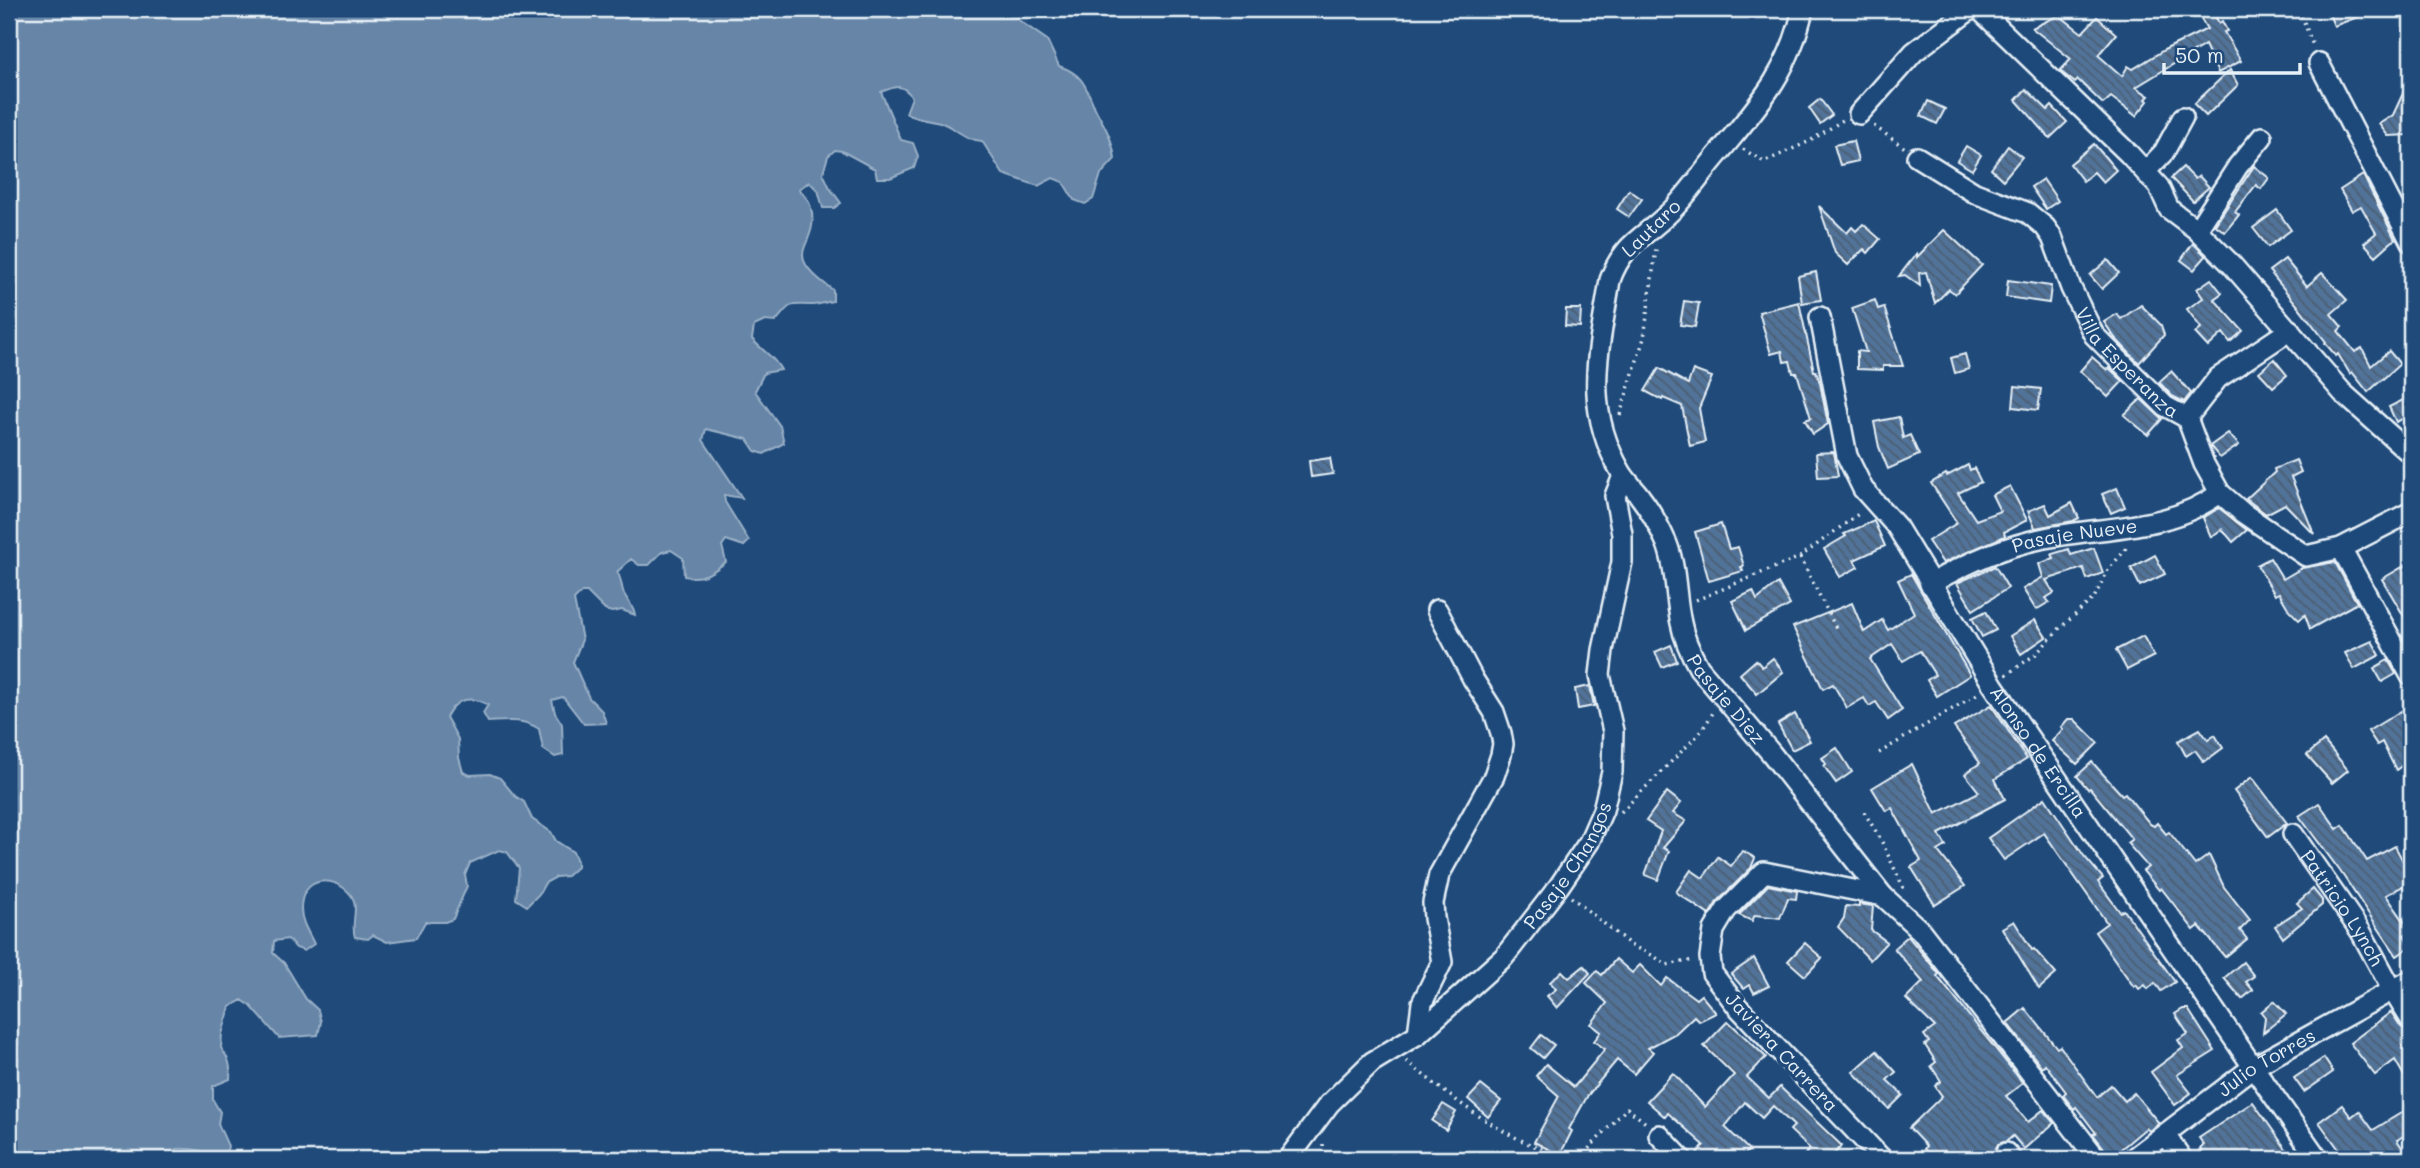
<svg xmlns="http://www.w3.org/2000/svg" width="2420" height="1168" viewBox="0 0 2420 1168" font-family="Mali,sans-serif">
	<defs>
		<pattern id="building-back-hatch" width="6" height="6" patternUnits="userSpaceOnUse" patternTransform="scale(1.75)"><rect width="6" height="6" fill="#517399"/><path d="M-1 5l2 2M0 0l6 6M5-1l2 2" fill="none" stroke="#4c5e72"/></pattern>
	</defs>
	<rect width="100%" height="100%" fill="#1f4a7a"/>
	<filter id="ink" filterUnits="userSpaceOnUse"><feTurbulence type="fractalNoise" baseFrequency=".0143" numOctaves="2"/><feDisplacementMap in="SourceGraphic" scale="14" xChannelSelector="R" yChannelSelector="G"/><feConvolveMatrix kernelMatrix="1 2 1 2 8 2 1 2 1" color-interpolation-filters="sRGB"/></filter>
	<g filter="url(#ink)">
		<path fill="#6685a7" stroke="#9ab0c7" stroke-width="2" d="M9,9H1021L1017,19L1047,40L1059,66C1086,75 1086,90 1097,112C1106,128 1113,141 1115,159L1101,174L1093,199L1085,204L1074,200L1063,182L1053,178L1038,186L1003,174L982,141C963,139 956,128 940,122C928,119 918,119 906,113L912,97C902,83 896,86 881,92L901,140L913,143L918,156L914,168L890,178H877L875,169L842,151L835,150L828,156L823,173L830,188L841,203L834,208H823L818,190L809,182L799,189C804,195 810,201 811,208C821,249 775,249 833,290V301C825,302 816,306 809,305C785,304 791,305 775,322L765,321L754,326L752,339C762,351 774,356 781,370L764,373L755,391L780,426L784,443L764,454L755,451L747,439L706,429L703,440L742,498L724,495L725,502L749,541L744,546L726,540L722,546L726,562C711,573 703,580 684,576L683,558L671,550L662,552L649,565H639L631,559L617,572C622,579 621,587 624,594C628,601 633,606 635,615L622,610L612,612L605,610L587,592H582L574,600L582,640L573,662L589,698L602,711L606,723L584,724L563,697L552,700L555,713L562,724L563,755L555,757L543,749L539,729C523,718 506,721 488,722L483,713L488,705C470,695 456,698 446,717L458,739L459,758L463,772L470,775L490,774L500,778L515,796L524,802L532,819L551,832L556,841L573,852L577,861V867L567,876L556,877L545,883L539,894L527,906L516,899L519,868L507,852L499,850L470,863L465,875L467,886L453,919L445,922H425L416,938L387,942L373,935L368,939L355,937C350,924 360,907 351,895C333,873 301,877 301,909C301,922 309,933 314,944L304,951L296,948L288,939L274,941L273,953L284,963L306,999L318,1010L321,1022L318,1035L279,1038L251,1006L242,1000L230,1007L222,1034L221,1048C229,1059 231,1065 230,1079L213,1086V1100L220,1112L218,1124L228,1146L226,1154L216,1158C204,1150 191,1148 176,1149L174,1159H9Z"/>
		<g fill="url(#building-back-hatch)" stroke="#e8f1f8" stroke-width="2">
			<polygon points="2195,9 2211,9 2219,23 2222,21 2227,31 2224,32 2241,61 2218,73 2205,45 2136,87 2149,96 2146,99 2148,101 2136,116 2111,97 2103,104 2078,80 2075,83 2060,71 2071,59 2032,28 2059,15 2082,33 2097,17 2116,34 2098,55 2122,76 2128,66 2133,69 2164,50 2207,29"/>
			<polygon points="2327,9 2375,9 2376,10 2334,26"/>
			<polygon points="2230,70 2238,85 2206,116 2194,104"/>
			<polygon points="2411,76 2411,135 2388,136 2379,124 2393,115"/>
			<polygon points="2026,89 2048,110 2052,106 2067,122 2050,138 2016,100"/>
			<polygon points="1820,99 1832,115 1820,124 1809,108"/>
			<polygon points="1928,101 1945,109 1937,124 1921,116"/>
			<polygon points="1853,141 1858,161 1840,165 1834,145"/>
			<polygon points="2094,144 2116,170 2103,182 2094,172 2083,181 2070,164"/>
			<polygon points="1966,146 1981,155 1972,170 1957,161"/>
			<polygon points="2008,146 2022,157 2003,180 1991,169"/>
			<polygon points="2254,166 2269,178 2261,189 2256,185 2235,212 2239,215 2225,232 2215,225"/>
			<polygon points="2183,167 2195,179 2199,176 2209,187 2193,201 2171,178"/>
			<polygon points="2363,175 2395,239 2376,256 2364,243 2376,233 2361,206 2352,211 2340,190"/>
			<polygon points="2043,179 2058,201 2046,209 2031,187"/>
			<polygon points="1629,190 1642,199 1629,217 1617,209"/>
			<polygon points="1819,206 1847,233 1852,227 1856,231 1863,224 1880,239 1868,253 1864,249 1848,265 1835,253"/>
			<polygon points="2277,210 2291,230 2268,247 2253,228"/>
			<polygon points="1944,230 1982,265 1955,294 1949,289 1935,303 1926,272 1919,273 1920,286 1905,275 1899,276 1917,253 1917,257"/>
			<polygon points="2193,243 2206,256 2194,270 2181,260"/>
			<polygon points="2285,259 2307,286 2322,273 2347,300 2331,314 2342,327 2338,331 2355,352 2362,348 2371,366 2389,351 2400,364 2368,392 2352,372 2350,374 2338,354 2336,356 2325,343 2326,342 2298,306 2269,271"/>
			<polygon points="2108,260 2119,273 2102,289 2090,275"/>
			<polygon points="1816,272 1821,300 1802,303 1798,276"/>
			<polygon points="2211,279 2222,293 2214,299 2243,331 2230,342 2223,333 2208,347 2195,333 2201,328 2187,309 2203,298 2197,289"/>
			<polygon points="2008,280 2051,286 2049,303 2006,297"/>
			<polygon points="1875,300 1878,309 1884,307 1903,366 1883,366 1883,370 1857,369 1857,351 1866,352 1852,308"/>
			<polygon points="1684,301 1699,303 1695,327 1680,325"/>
			<polygon points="1799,302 1814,371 1816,371 1820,383 1828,424 1813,434 1805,420 1811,418 1797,373 1793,373 1790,361 1784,362 1782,351 1771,354 1759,312"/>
			<polygon points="2141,305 2161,325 2164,335 2139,363 2115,338 2104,322 2117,314 2121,319"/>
			<polygon points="1566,309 1581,309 1580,327 1565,326"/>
			<polygon points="1965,354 1969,369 1955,373 1951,358"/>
			<polygon points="2092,357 2107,370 2109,368 2123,381 2108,397 2080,371"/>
			<polygon points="2274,359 2287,375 2273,387 2259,372"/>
			<polygon points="1659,368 1688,384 1693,370 1712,377 1699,408 1705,442 1690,446 1682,406 1663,398 1662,400 1645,391"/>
			<polygon points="2171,371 2191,393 2184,402 2172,396 2159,382"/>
			<polygon points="2015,386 2041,389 2038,410 2013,407"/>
			<polygon points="2407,398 2411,407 2411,415 2396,422 2389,407"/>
			<polygon points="2141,399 2162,419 2148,435 2124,415"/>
			<polygon points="1899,417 1903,438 1910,435 1919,455 1888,469 1879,447 1874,422"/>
			<polygon points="2228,433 2239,445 2220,458 2210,446"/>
			<polygon points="1834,452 1838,476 1818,477 1816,453"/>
			<polygon points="1330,458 1333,474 1311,477 1309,461"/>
			<polygon points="2296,460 2301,472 2291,477 2314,534 2285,504 2266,514 2246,499 2275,472 2274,469"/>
			<polygon points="1968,465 1970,470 1974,468 1981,482 1958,493 1976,520 2000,511 1992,495 2010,486 2027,520 2004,532 2005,536 1943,563 1928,541 1957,523 1931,483 1946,474 1947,476"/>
			<polygon points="2117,488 2125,507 2111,513 2102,494"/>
			<polygon points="2072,503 2079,518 2073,521 2035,528 2028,511 2045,504 2050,515"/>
			<polygon points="2219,508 2247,530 2233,542 2222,529 2211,537 2203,518"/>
			<polygon points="1874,521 1885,546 1854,560 1858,567 1840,577 1824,549 1846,536 1844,534"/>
			<polygon points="1721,524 1729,549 1738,547 1744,566 1741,567 1743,571 1709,581 1695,532"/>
			<polygon points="2094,548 2103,573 2087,579 2083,568 2046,580 2054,593 2046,598 2049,602 2036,610 2023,589 2043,577 2039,564 2054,558 2052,554 2069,549 2071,555"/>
			<polygon points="2155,555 2165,574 2140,586 2131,568"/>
			<polygon points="2270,558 2283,579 2302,568 2335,562 2357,603 2310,629 2305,615 2299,620 2289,610 2279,593 2275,595 2257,565"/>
			<polygon points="2406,565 2411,575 2411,628 2382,579"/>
			<polygon points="1995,566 2008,588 1973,610 1957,583"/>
			<polygon points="1911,574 1970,675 1937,696 1927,680 1935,675 1920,651 1903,661 1892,644 1870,659 1902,710 1888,720 1876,702 1869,706 1864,698 1847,708 1833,684 1823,689 1793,627 1852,603 1864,632 1882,620 1888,630 1914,613 1898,580"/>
			<polygon points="1778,583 1790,605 1746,630 1732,601 1753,591 1757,600"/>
			<polygon points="1986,611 1996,630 1982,637 1972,618"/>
			<polygon points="2035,620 2046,637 2021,654 2010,636"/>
			<polygon points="2143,636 2154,656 2127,670 2116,650"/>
			<polygon points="2372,641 2380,655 2354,669 2345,653"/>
			<polygon points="1671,645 1677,661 1662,667 1655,652"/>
			<polygon points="1773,658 1783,672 1757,694 1740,674 1756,660 1762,667"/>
			<polygon points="2388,660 2396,674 2382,682 2374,668"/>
			<polygon points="1590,686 1594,706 1578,709 1575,689"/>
			<polygon points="1991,705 2027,759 1995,779 2005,799 1939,834 1946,846 1938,851 1965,886 1935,905 1911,867 1921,861 1892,808 1886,811 1872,788 1912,764 1936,814 1979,792 1965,774 1980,763 1954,727"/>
			<polygon points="2411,705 2411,759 2396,770 2382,742 2377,745 2368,731"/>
			<polygon points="1795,714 1810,741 1792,750 1778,724"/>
			<polygon points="2068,719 2074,719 2098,743 2077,764 2052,741 2063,729 2061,727"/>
			<polygon points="2200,729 2208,740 2215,735 2223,748 2204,762 2195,750 2186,756 2178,741"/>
			<polygon points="2324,741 2348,770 2332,783 2307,755"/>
			<polygon points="1837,748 1852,772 1836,783 1824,766 1826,764 1822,758"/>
			<polygon points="2092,762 2122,795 2125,793 2150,824 2154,826 2157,823 2166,834 2169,832 2195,865 2209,855 2224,887 2250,920 2240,930 2247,939 2225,957 2199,926 2194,930 2161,888 2159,890 2143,871 2148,867 2127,843 2132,839 2090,788 2088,789 2077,776"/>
			<polygon points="2252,777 2287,823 2268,837 2234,791"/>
			<polygon points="1667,792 1681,803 1673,813 1686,821 1663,848 1669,851 1658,880 1645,875 1661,831 1646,821"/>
			<polygon points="2045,798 2084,856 2103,878 2098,882 2120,912 2124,910 2175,982 2161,991 2155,983 2148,989 2145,985 2139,989 2136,985 2134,987 2095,932 2107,923 2044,833 2004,860 1988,838"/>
			<polygon points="2319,803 2337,829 2343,825 2367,861 2395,846 2411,876 2411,882 2386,895 2411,931 2404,935 2411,946 2397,956 2340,871 2299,816"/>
			<polygon points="1743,851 1755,858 1751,868 1717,902 1709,915 1676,892 1691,870 1703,878 1718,857 1731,866"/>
			<polygon points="1768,885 1797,891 1796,899 1788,898 1780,918 1755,915 1752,921 1739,915"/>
			<polygon points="2313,889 2322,900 2322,905 2283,938 2275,926 2302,908 2297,903"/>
			<polygon points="1859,904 1873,906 1871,930 1887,942 1870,960 1838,927 1844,918 1846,906 1859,907"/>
			<polygon points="2014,921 2032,950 2034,949 2056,974 2039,989 2002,928"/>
			<polygon points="1908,936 1939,974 1937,976 2023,1083 2006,1096 2028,1122 2043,1110 2054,1123 2024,1149 2013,1136 2007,1141 1998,1144 1994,1152 1986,1159 1936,1159 1924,1149 1926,1146 1909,1128 1942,1096 1935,1086 1941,1081 1931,1066 1936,1062 1925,1045 1929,1042 1924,1035 1935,1027 1906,999 1923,982 1894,948"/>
			<polygon points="1805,943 1822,958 1805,976 1788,961"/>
			<polygon points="1754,958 1769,986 1754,993 1750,985 1744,989 1731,974"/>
			<polygon points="1616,959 1632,973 1640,965 1661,986 1667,978 1696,999 1701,995 1716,1013 1699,1021 1694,1016 1676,1033 1648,1048 1653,1052 1634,1074 1617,1060 1588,1095 1569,1129 1572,1131 1560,1155 1534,1142 1559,1096 1536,1076 1546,1064 1574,1087 1605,1049 1594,1041 1601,1032 1591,1024 1607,1003 1586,983 1597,971 1602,975"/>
			<polygon points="2243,962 2254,976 2246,982 2253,990 2242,999 2224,978"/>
			<polygon points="1584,966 1590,973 1557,1008 1547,996 1556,989 1550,982 1562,971 1569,978"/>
			<polygon points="2274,1001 2286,1014 2263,1033 2265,1017 2261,1012"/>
			<polygon points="2025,1008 2057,1048 2060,1046 2097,1097 2111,1085 2125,1101 2134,1093 2159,1123 2149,1131 2146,1128 2109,1159 2107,1152 2093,1134 2096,1133 2076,1107 2074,1109 2063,1095 2066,1092 2045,1064 2042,1067 2007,1023"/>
			<polygon points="2183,1009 2188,1009 2215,1051 2177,1075 2191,1093 2175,1105 2151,1072 2183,1048 2178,1040 2188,1034 2175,1014"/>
			<polygon points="2391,1012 2401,1027 2411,1032 2411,1088 2395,1060 2375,1075 2350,1043"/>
			<polygon points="1728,1021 1766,1057 1747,1077 1769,1098 1780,1087 1842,1146 1829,1159 1801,1159 1810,1149 1790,1130 1794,1126 1773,1106 1762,1118 1745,1102 1725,1127 1749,1150 1741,1159 1704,1159 1697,1153 1704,1145 1668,1113 1665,1117 1647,1101 1673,1073 1705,1107 1734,1075 1704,1046"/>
			<polygon points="1541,1035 1554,1045 1543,1058 1531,1048"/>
			<polygon points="1877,1051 1896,1072 1887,1080 1903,1095 1889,1109 1853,1072"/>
			<polygon points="2324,1058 2333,1072 2304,1092 2294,1078"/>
			<polygon points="1481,1085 1501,1101 1488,1117 1468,1099"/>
			<polygon points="2253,1102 2293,1159 2207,1159 2200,1149 2204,1145 2199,1138"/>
			<polygon points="1443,1104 1456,1112 1446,1130 1432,1121"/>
			<polygon points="2342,1105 2351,1117 2359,1111 2373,1130 2411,1107 2411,1131 2397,1140 2410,1159 2346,1159 2319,1122"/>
		</g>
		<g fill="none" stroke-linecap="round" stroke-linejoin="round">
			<g stroke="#e8f1f8" stroke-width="24">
				<g id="street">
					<path id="s1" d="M1803,9C1789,75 1755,109 1714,159C1699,177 1686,197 1669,213C1644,238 1623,243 1610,280C1599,352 1582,405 1621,472C1627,482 1635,489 1641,498C1652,512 1660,528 1667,544C1677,570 1675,597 1681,623C1684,639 1691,654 1699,668L1771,753L1883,896"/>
					<polyline points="1979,9 2129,154 2159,187 2169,209 2197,230 2232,265 2343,393 2411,454"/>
					<polyline points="2319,63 2411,242"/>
					<polyline points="1859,114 1914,52 1971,9"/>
					<path id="s2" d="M1917,157L1975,193L2028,213L2045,227L2052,237L2071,288L2094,335L2165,406L2187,418L2204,464L2220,493L2243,513L2306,556L2341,548L2411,512"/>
					<polyline points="2146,171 2164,152 2183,117"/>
					<polyline points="2197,230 2238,166 2262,137"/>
					<path id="s3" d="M1820,317L1847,456L1863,489L1897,527L1993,685L2247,1058L2318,1159"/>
					<polyline points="2187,418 2218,378 2290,330"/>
					<polyline points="2341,548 2411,676"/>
					<path id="s4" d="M1930,584C1966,563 2004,546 2045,538C2104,526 2169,531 2220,493"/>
					<path id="s5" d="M2293,834L2361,932L2393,991L2411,1020"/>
					<polyline points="1418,1034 1422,1003 1442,962 1434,918 1433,903 1439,875 1494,776 1501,755 1503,744 1501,733 1494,712 1473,679 1437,610"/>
					<polyline points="1659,1135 1682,1159"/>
					<polyline points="2165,1135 2182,1159"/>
					<polyline points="2006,1153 2011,1159"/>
					<path id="s6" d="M1288,1159L1329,1104L1372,1062L1418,1034L1504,957L1559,886L1589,842L1603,810L1612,772L1613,731L1600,675L1603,650L1622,562V534L1615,496L1623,476"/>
					<polyline points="1882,1159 1737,1006 1712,973 1710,957 1714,930 1726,910 1764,872 1883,896 1921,931 2097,1159"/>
					<path id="s7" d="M2132,1159L2253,1067L2411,980"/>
				</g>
			</g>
			<g stroke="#e8f1f8" stroke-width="3.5" stroke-dasharray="2 5" stroke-linecap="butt">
				<polyline points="2299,9 2314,48"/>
				<polyline points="1874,126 1905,148"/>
				<polyline points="1743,149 1764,162 1810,141 1843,120"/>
				<polyline points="1620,415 1644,338 1656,249"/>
				<polyline points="1800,557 1837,630"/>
				<polyline points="1696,600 1800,557 1861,512"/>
				<polyline points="2006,675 2036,654 2059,629 2094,598 2108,570 2125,550 2127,544"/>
				<polyline points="1879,753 1979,693"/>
				<polyline points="1621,812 1700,733 1713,713"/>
				<polyline points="1864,812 1880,838 1905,891"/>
				<polyline points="1571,897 1632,946 1654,956 1666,965 1694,960"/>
				<path d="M1406,1061C1457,1102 1509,1144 1574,1159"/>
				<polyline points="1323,1144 1324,1159"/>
				<polyline points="1579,1159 1627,1108 1647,1124"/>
			</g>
			<use href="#street" stroke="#1f4a7a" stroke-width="19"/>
		</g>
	</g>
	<g text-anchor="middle" stroke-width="7" stroke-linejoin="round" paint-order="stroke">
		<g font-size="19" fill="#e8f1f8" stroke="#1f4a7a">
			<text transform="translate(1651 228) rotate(-44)" y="7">Lautaro</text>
			<text dy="7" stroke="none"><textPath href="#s2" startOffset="308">Villa Esperanza</textPath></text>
			<text dy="7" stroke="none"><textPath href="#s4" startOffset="154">Pasaje Nueve</textPath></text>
			<text dy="7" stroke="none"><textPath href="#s1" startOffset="791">Pasaje Diez</textPath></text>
			<text dy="7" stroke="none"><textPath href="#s3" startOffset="495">Alonso de Ercilla</textPath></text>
			<text dy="7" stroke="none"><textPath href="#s6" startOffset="410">Pasaje Changos</textPath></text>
			<text dy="7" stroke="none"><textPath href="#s5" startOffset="89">Patricio Lynch</textPath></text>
			<text transform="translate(1782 1052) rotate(47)" y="7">Javiera Carrera</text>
			<text dy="7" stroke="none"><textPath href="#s7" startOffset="166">Julio Torres</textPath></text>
		</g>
	</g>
	<rect width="2420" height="1168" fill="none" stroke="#1f4a7a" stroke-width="35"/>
	<rect x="18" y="18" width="2385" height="1133" fill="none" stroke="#e8f1f8" stroke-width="2.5" filter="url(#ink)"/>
	<path d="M2164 63v10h136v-10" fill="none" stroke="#e8f1f8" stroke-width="3.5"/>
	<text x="2175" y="63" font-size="21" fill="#e8f1f8" stroke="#1f4a7a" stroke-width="5" paint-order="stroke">50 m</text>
</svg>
